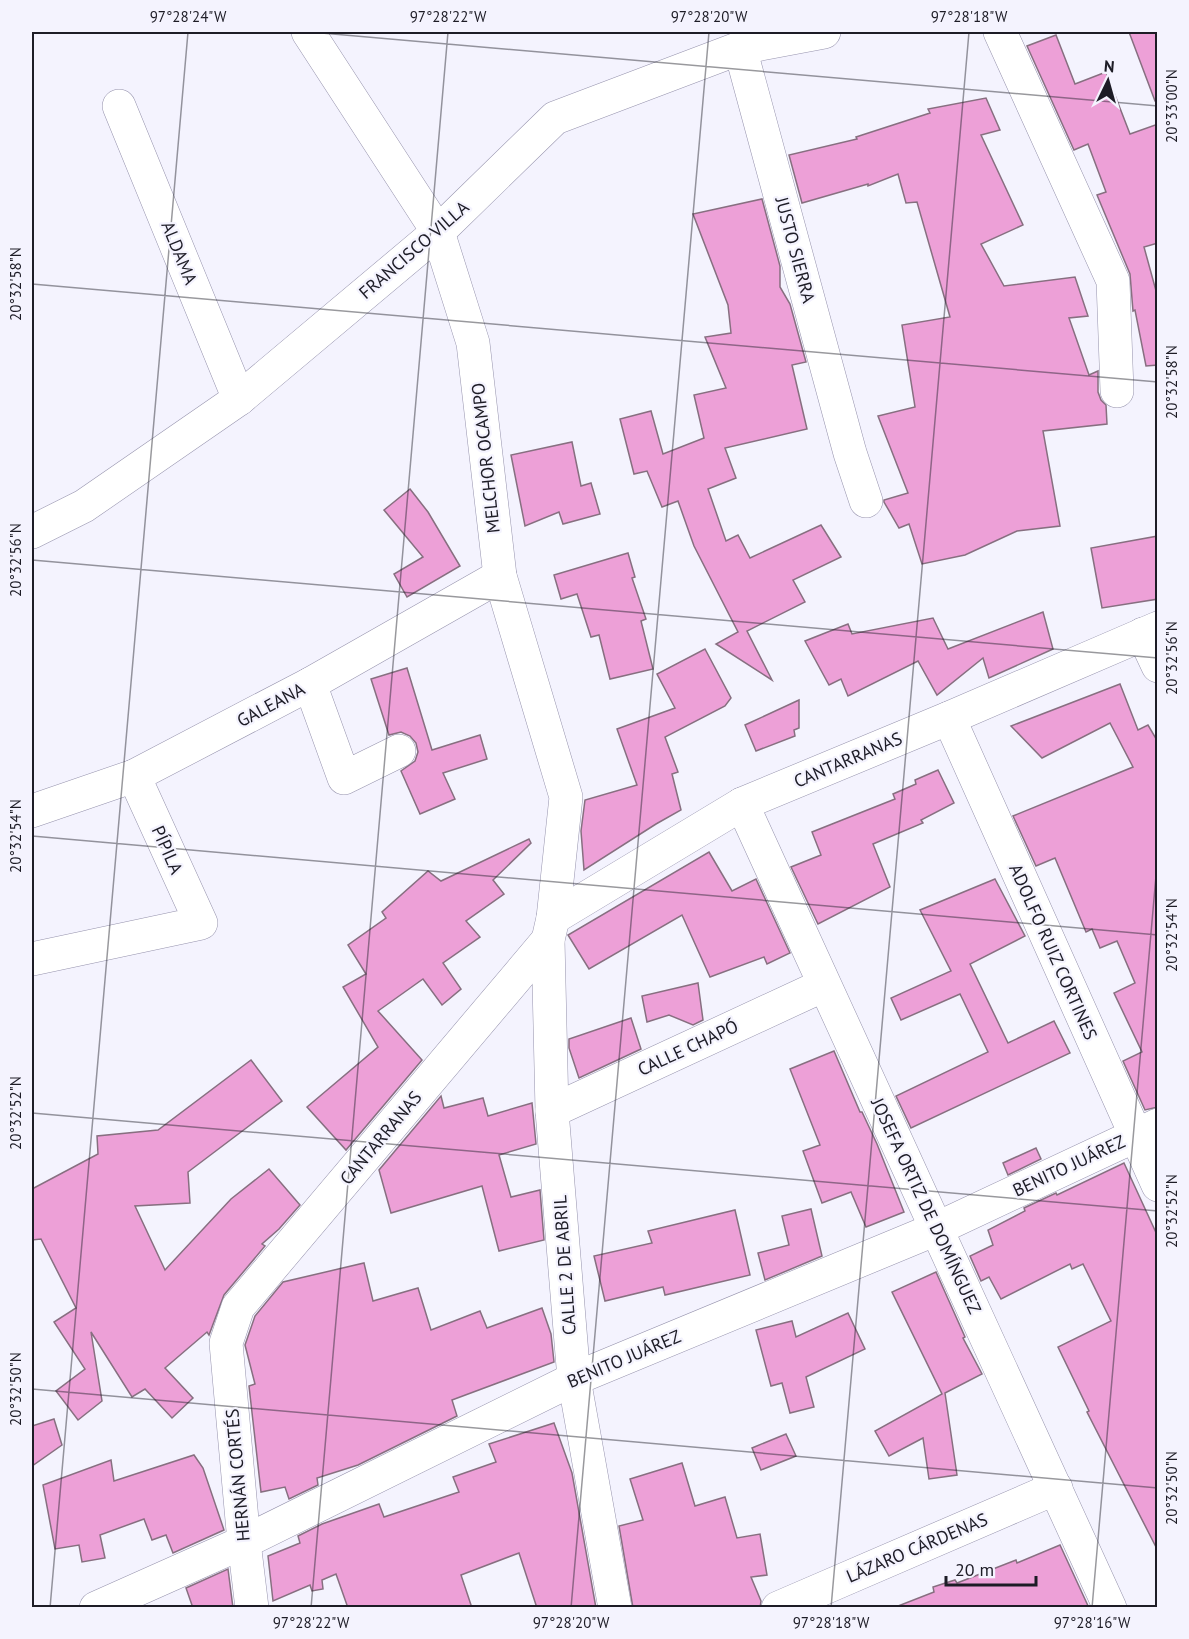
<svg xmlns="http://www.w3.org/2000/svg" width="1189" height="1639" viewBox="0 0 1189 1639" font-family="'PT Sans',sans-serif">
	<rect width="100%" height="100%" fill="#f4f3fe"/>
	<g fill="#eda0d7" stroke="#876f80" stroke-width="1.5">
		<polygon points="1129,32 1158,32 1158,101 1155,101"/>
		<polygon points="1056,35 1075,84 1106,72 1130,134 1158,124 1158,243 1144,247 1158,298 1158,365 1146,366 1135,310 1133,311 1130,274 1097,195 1106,192 1088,144 1074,150 1027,46"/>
		<polygon points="986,98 1000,130 981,135 1023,225 981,244 1004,286 1075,277 1088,316 1069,318 1089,375 1098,371 1098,392 1101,400 1106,405 1107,424 1043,431 1060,526 1017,531 965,555 922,564 909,524 899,528 884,502 884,500 908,493 878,416 915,407 902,325 950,317 917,202 906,203 898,174 868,186 868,184 802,203 789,155 857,139 856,137 930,113 928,109"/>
		<polygon points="762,199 780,266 780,287 790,304 806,362 792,365 807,429 725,448 736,478 708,489 726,541 738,535 750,558 821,525 841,557 793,580 805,602 747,631 772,680 716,644 738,632 694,546 678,501 662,507 647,471 634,474 620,419 651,411 663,454 704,438 694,395 726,388 705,337 731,333 728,305 693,214"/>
		<polygon points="572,442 581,486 591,483 600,514 563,524 559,512 525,526 511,455"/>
		<polygon points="410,489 428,512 460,566 407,597 394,574 423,557 384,510"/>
		<polygon points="1158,536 1158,599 1102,608 1091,548"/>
		<polygon points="628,553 635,577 632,578 646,619 641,621 653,669 610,679 599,635 591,637 577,594 561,599 554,575"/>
		<polygon points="1043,612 1053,649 989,678 983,658 937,695 918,661 848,696 841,679 829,685 805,641 848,624 852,634 933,618 948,649"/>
		<polygon points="705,649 731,698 725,706 665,737 678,772 672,774 681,810 656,824 584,870 581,831 585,800 637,785 617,729 675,708 657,674"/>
		<polygon points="407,668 432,750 480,735 487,759 443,773 455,799 420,814 401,771 415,761 418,752 416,743 410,736 401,732 389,735 371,679"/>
		<polygon points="1120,684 1138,730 1148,725 1158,742 1158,1107 1145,1110 1123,1061 1142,1052 1114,993 1135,983 1117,941 1100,948 1092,929 1086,932 1055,858 1036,866 1013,816 1133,767 1110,723 1042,758 1011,726"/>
		<polygon points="799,700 799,728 794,730 795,736 756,751 745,725"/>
		<polygon points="938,770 954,803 921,820 923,823 873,844 890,887 818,924 791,867 821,855 812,832 895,799 893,794 916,784 915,780"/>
		<polygon points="529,839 531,843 493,880 504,894 466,921 480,937 443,963 461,989 442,1005 423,979 378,1011 422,1060 346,1150 307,1107 378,1047 343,987 366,974 348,945 386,918 382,912 428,871 441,881"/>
		<polygon points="709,852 732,891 756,879 790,953 767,964 764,957 710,977 682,915 589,969 568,935"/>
		<polygon points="995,879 1025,936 970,964 1008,1043 1054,1021 1070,1053 911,1128 896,1096 988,1052 960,994 901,1020 891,998 951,971 920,910"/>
		<polygon points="698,983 703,1020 693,1025 669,1015 647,1022 642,996"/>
		<polygon points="631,1018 641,1049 579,1078 569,1048 569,1039"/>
		<polygon points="834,1051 860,1112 862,1112 877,1144 904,1212 866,1227 851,1192 822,1203 803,1151 820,1145 790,1069"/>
		<polygon points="251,1060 282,1101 188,1172 190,1203 135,1206 165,1270 231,1199 269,1169 300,1205 279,1229 262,1244 265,1246 224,1295 209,1335 207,1332 165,1368 193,1398 172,1418 145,1389 132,1397 91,1332 102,1401 78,1420 56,1391 85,1369 54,1322 76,1308 41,1239 32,1240 32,1189 98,1154 97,1136 158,1130"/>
		<polygon points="441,1096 444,1108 483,1098 488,1116 532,1103 536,1144 499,1155 511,1197 540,1190 544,1240 499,1251 482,1186 391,1213 379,1170"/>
		<polygon points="1036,1148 1041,1159 1008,1175 1003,1163"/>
		<polygon points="1124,1163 1158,1237 1158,1551 1087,1412 1089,1411 1058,1347 1111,1321 1083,1264 1072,1269 1070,1264 1001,1299 989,1277 981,1281 970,1256 993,1245 988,1230 1025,1211 1024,1208 1056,1193 1057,1195"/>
		<polygon points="811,1209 822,1256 765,1280 758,1253 789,1245 782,1216"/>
		<polygon points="735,1210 750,1275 665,1295 663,1287 605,1301 594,1256 652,1243 648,1231"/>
		<polygon points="364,1263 373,1301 418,1288 431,1330 480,1311 487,1328 542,1308 551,1334 554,1362 452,1400 457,1416 358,1465 317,1478 318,1485 289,1499 285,1487 261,1492 249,1386 255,1384 245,1345 255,1316 283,1282"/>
		<polygon points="936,1272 965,1337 963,1338 982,1374 945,1393 957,1475 929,1479 923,1438 889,1456 875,1431 942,1394 892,1292"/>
		<polygon points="848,1313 865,1349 806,1377 814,1407 790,1413 782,1383 771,1386 756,1330 792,1321 796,1337"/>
		<polygon points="54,1419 62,1445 32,1466 32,1426"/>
		<polygon points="554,1423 572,1473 596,1608 537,1608 519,1553 461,1575 472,1608 348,1608 336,1574 322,1580 323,1589 312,1591 310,1585 273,1601 268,1556 300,1543 298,1536 322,1524 379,1504 384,1517 459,1492 453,1477 496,1462 489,1444"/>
		<polygon points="786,1434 796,1456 761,1470 752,1448"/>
		<polygon points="194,1455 203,1468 224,1530 173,1553 166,1535 152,1540 144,1519 100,1535 105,1558 82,1562 79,1545 55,1549 43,1485 111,1460 114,1481"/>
		<polygon points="682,1463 695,1506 725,1497 737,1538 760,1534 767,1575 751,1577 761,1601 760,1608 633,1608 619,1526 643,1520 630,1479"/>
		<polygon points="1060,1545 1089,1608 898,1608 898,1606 934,1592 933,1587 955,1580 957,1583 1016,1560 1017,1563"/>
		<polygon points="228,1569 233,1608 193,1608 186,1588"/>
	</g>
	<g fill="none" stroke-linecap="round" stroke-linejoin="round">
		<g stroke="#9693ad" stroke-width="34">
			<g id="minor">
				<polyline points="308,32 438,232 473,343 500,576 566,797 553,918 548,940 552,1111 574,1379 615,1608"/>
				<polyline points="1000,32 1113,281 1117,391"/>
				<polyline points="740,48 850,453 866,501"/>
				<polyline points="119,106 239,399"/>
				<polyline points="32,532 84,506 239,399 438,232 555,118 740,48 824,32"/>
				<polyline points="1143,634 1158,666"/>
				<polyline points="310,684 344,778 399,751"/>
				<polyline points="949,718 1158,1185"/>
				<polyline points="742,804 1110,1608"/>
				<polyline points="32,811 134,776 310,684 500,576"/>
				<polyline points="553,918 742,804 949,718 1158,628"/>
				<polyline points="32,959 201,923 134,776"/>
				<polyline points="552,1111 824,985"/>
				<polyline points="96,1608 244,1542 574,1379 936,1229 1158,1125"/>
				<polyline points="252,1608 244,1542 226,1343 238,1307 548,940"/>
				<polyline points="778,1608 1056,1488"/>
			</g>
		</g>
		<use href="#minor" stroke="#fff" stroke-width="33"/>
	</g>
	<path fill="none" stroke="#1d1c26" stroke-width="1.5" stroke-opacity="0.45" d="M310,32L1158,106M32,284L1158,382M32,560L1158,658M32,836L1158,935M32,1113L1158,1211M32,1389L1158,1488M50,1608L188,32M311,1608L448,32M571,1608L709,32M831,1608L969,32M1092,1608L1158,853"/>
	<g text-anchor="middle" stroke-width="4.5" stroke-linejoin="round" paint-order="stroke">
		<g font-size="18" fill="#1d1c26" stroke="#f4f3fe">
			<text transform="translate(414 250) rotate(-41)" y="6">FRANCISCO VILLA</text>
			<text transform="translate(795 250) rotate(75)" y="6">JUSTO SIERRA</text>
			<text transform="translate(179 253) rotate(68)" y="6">ALDAMA</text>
			<text transform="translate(486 458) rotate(-96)" y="6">MELCHOR OCAMPO</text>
			<text transform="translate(271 705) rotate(-28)" y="6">GALEANA</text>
			<text transform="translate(848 760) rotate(-23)" y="6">CANTARRANAS</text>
			<text transform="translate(167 850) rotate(66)" y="6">PÍPILA</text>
			<text transform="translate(1053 952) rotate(66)" y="6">ADOLFO RUIZ CORTINES</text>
			<text transform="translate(688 1048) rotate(-25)" y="6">CALLE CHAPÓ</text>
			<text transform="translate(381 1138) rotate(-50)" y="6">CANTARRANAS</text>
			<text transform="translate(1069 1166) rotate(-25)" y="6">BENITO JUÁREZ</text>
			<text transform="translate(926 1206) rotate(65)" y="6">JOSEFA ORTIZ DE DOMÍNGUEZ</text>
			<text transform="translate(565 1265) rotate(-94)" y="6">CALLE 2 DE ABRIL</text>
			<text transform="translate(624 1359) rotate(-23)" y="6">BENITO JUÁREZ</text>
			<text transform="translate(238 1475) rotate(-95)" y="6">HERNÁN CORTÉS</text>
			<text transform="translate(917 1548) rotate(-23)" y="6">LÁZARO CÁRDENAS</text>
		</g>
	</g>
	<rect width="1189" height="1639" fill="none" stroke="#f4f3fe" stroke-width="66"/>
	<g transform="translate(1108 81) rotate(5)" stroke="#f4f3fe" stroke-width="4.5" paint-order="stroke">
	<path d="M0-4.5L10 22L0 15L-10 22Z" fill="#1d1c26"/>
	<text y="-9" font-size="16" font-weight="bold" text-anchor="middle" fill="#1d1c26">N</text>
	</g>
	<path d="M946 1576v9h90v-9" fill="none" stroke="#1d1c26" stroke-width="3"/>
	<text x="955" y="1576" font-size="18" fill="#1d1c26" stroke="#f4f3fe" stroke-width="4.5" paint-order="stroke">20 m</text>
	<rect x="33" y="33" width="1123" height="1573" fill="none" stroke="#1d1c26" stroke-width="2"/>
	<g font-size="15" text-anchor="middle" fill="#1d1c26">
		<text x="188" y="22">97°28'24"W</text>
		<text x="448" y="22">97°28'22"W</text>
		<text x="709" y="22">97°28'20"W</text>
		<text x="969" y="22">97°28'18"W</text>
		<text transform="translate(1172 106) rotate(-90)" y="5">20°33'00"N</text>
		<text transform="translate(16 284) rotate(-90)" y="5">20°32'58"N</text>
		<text transform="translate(1172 382) rotate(-90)" y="5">20°32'58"N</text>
		<text transform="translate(16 560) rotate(-90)" y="5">20°32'56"N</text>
		<text transform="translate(1172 658) rotate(-90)" y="5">20°32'56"N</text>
		<text transform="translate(16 836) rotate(-90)" y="5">20°32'54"N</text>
		<text transform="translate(1172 935) rotate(-90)" y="5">20°32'54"N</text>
		<text transform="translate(16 1113) rotate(-90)" y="5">20°32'52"N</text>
		<text transform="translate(1172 1211) rotate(-90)" y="5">20°32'52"N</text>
		<text transform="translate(16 1389) rotate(-90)" y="5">20°32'50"N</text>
		<text transform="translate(1172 1488) rotate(-90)" y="5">20°32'50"N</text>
		<text x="311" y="1628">97°28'22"W</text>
		<text x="571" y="1628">97°28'20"W</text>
		<text x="831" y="1628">97°28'18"W</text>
		<text x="1092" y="1628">97°28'16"W</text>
	</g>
</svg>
